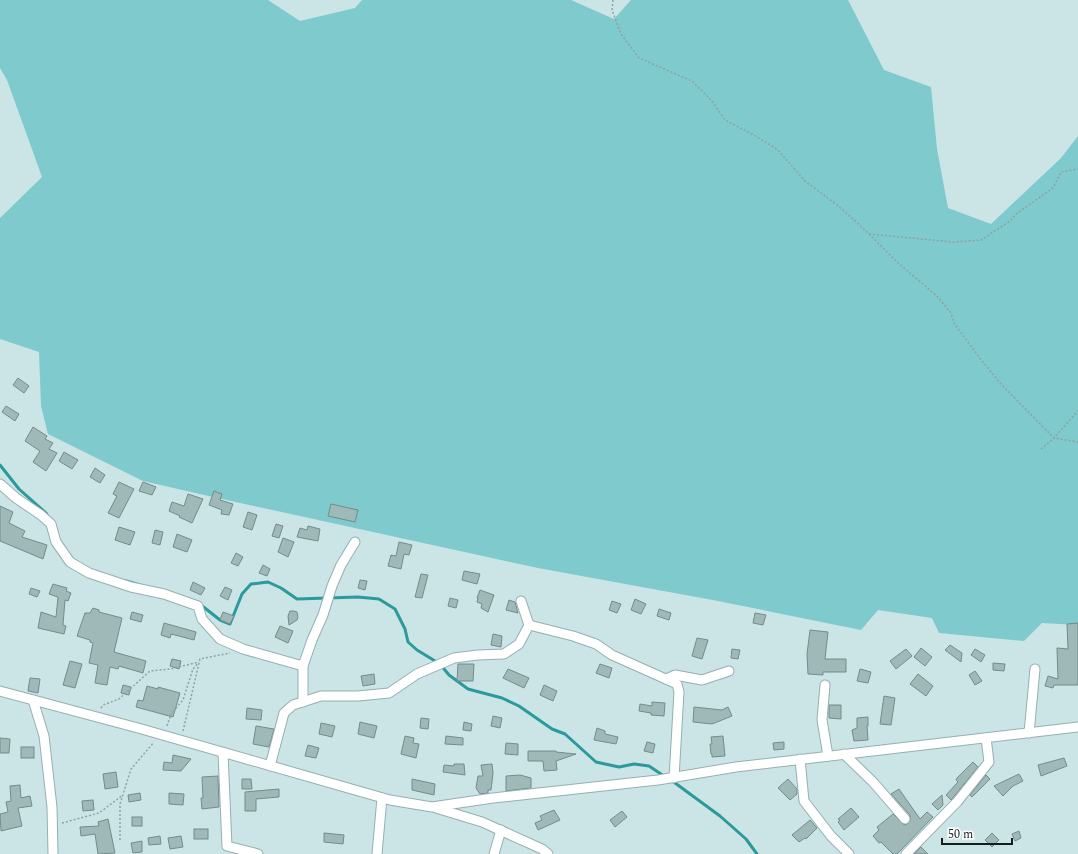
<svg xmlns="http://www.w3.org/2000/svg" width="1078" height="854" viewBox="0 0 1078 854" font-family="Spectral,serif">
	<rect width="100%" height="100%" fill="#cbe5e6"/>
	<polygon fill="#7ecacc" points="0,0 268,0 300,21 355,8 362,0 571,0 614,19 631,0 848,0 884,70 931,87 937,149 948,208 991,224 1061,158 1078,136 1078,625 1042,623 1024,641 939,633 932,618 878,610 861,630 718,601 538,568 213,497 143,481 48,434 41,406 39,352 0,339 0,218 42,177 7,80 0,68"/>
	<g fill="none" stroke-linecap="round" stroke-linejoin="round">
		<g stroke="#2a9a9d" stroke-width="3">
			<polyline points="0,465 19,489 46,513 48,517"/>
			<polyline points="126,581 140,585"/>
			<polyline points="201,605 220,620 230,624 242,594 251,584 268,582 281,588 297,599 358,597 379,599 395,609 405,629 408,642 417,650 440,664 449,675 468,689 502,698 519,706 552,729 565,734 596,762 619,767 634,764 649,766 664,776"/>
			<polyline points="671,780 720,816 746,839 757,854"/>
		</g>
	</g>
	<g fill="#9fb8b8" stroke="#738b8b">
		<polygon points="18,378 29,386 24,393 13,385"/>
		<polygon points="6,406 19,414 15,421 2,412"/>
		<polygon points="33,427 47,436 45,439 53,443 49,449 57,453 46,471 33,462 40,451 25,441"/>
		<polygon points="64,452 78,460 72,469 59,461"/>
		<polygon points="95,468 105,475 100,483 90,477"/>
		<polygon points="119,482 134,489 119,518 108,513 117,496 113,494"/>
		<polygon points="143,482 156,487 152,495 139,491"/>
		<polygon points="214,491 222,494 220,500 233,504 229,515 221,514 222,510 209,505"/>
		<polygon points="188,494 203,499 192,523 179,517 180,516 169,511 172,502 184,506"/>
		<polygon points="331,504 358,510 355,522 328,516"/>
		<polygon points="0,506 13,512 9,523 25,531 22,537 47,545 43,559 0,541"/>
		<polygon points="248,512 257,515 252,530 243,527"/>
		<polygon points="276,524 283,526 279,538 272,536"/>
		<polygon points="308,526 320,529 318,541 297,537 300,528 307,530"/>
		<polygon points="119,527 135,532 130,545 115,540"/>
		<polygon points="155,530 163,532 160,545 152,543"/>
		<polygon points="177,534 192,540 187,552 173,547"/>
		<polygon points="283,538 294,542 288,557 278,552"/>
		<polygon points="399,542 412,545 409,555 404,554 401,569 388,566 391,555 396,556"/>
		<polygon points="236,553 243,557 238,566 231,563"/>
		<polygon points="263,565 270,569 267,576 259,573"/>
		<polygon points="464,571 480,574 477,584 462,580"/>
		<polygon points="421,574 428,575 422,598 415,597"/>
		<polygon points="360,580 367,581 365,590 358,588"/>
		<polygon points="193,582 205,588 201,595 190,590"/>
		<polygon points="53,584 67,588 66,591 71,593 68,601 65,600 63,625 66,626 64,634 38,628 41,612 56,617 58,597 49,594"/>
		<polygon points="225,587 232,590 228,600 220,596"/>
		<polygon points="31,588 40,591 37,597 29,594"/>
		<polygon points="480,590 494,595 488,612 481,608 482,604 477,602 478,598 477,598"/>
		<polygon points="450,598 458,600 456,608 448,606"/>
		<polygon points="635,599 646,604 641,614 631,610"/>
		<polygon points="509,600 515,602 518,613 506,610"/>
		<polygon points="612,601 621,604 617,613 609,610"/>
		<polygon points="93,608 99,610 99,612 122,618 114,652 146,661 143,673 119,666 118,669 110,667 107,685 95,683 98,665 89,663 93,643 90,642 90,640 77,636 85,613 90,613"/>
		<polygon points="659,609 671,613 669,620 657,616"/>
		<polygon points="290,611 294,611 297,612 298,617 297,620 289,625 288,616"/>
		<polygon points="132,612 143,615 141,622 130,619"/>
		<polygon points="223,612 234,616 230,624 220,620"/>
		<polygon points="755,613 766,615 763,625 753,623"/>
		<polygon points="164,623 196,632 194,640 171,634 170,638 161,635"/>
		<polygon points="1078,623 1078,685 1054,685 1053,688 1045,686 1048,676 1058,679 1057,648 1068,649 1067,624"/>
		<polygon points="280,626 293,631 288,643 275,637"/>
		<polygon points="810,630 828,632 825,659 846,659 846,672 823,672 823,675 808,674 807,654"/>
		<polygon points="493,634 502,636 501,647 491,645"/>
		<polygon points="697,638 708,640 702,659 692,656"/>
		<polygon points="950,645 962,653 961,662 945,650"/>
		<polygon points="921,648 932,657 925,666 914,657"/>
		<polygon points="732,649 740,650 738,659 731,658"/>
		<polygon points="906,649 912,656 896,669 890,661"/>
		<polygon points="975,649 985,655 981,662 971,655"/>
		<polygon points="172,659 181,661 179,669 170,666"/>
		<polygon points="70,661 82,664 75,688 63,685"/>
		<polygon points="993,663 1005,664 1004,671 993,670"/>
		<polygon points="458,664 474,664 473,681 457,681"/>
		<polygon points="600,664 612,668 609,678 596,673"/>
		<polygon points="508,669 529,678 524,688 503,678"/>
		<polygon points="860,669 871,672 868,683 857,681"/>
		<polygon points="975,671 982,681 975,685 969,675"/>
		<polygon points="374,674 375,684 363,686 361,676"/>
		<polygon points="918,674 933,686 926,696 910,684"/>
		<polygon points="30,678 40,679 38,693 28,691"/>
		<polygon points="123,685 131,687 129,695 121,693"/>
		<polygon points="544,685 557,691 553,701 540,695"/>
		<polygon points="147,686 158,689 158,687 180,693 173,717 136,707 138,700 143,701"/>
		<polygon points="884,696 895,698 891,725 880,724"/>
		<polygon points="652,702 665,703 664,716 651,715 651,713 639,711 640,704 652,706"/>
		<polygon points="829,705 841,705 841,719 829,718"/>
		<polygon points="694,707 722,710 728,707 732,716 712,724 693,722"/>
		<polygon points="247,708 262,710 261,720 246,719"/>
		<polygon points="493,716 502,718 500,728 491,726"/>
		<polygon points="868,717 868,726 867,726 868,740 854,741 852,730 857,728 857,718"/>
		<polygon points="421,718 429,719 428,729 420,728"/>
		<polygon points="360,722 377,726 374,738 358,734"/>
		<polygon points="464,722 472,724 471,731 463,730"/>
		<polygon points="321,723 335,726 332,737 319,734"/>
		<polygon points="256,726 274,729 269,747 253,744"/>
		<polygon points="597,728 605,731 605,734 618,737 616,744 594,740"/>
		<polygon points="405,736 414,738 413,743 419,744 416,758 401,754"/>
		<polygon points="446,736 463,738 463,745 445,744"/>
		<polygon points="723,736 725,756 712,757 712,754 711,754 710,744 712,744 711,737"/>
		<polygon points="0,738 10,739 9,753 0,753"/>
		<polygon points="647,742 655,744 653,753 644,751"/>
		<polygon points="784,742 784,749 774,750 773,743"/>
		<polygon points="506,743 518,744 518,755 505,754"/>
		<polygon points="308,745 319,748 316,758 305,756"/>
		<rect x="21" y="747" width="13" height="11"/>
		<polygon points="528,751 556,751 556,752 576,754 556,761 557,770 544,771 543,761 528,761"/>
		<polygon points="173,755 191,759 181,771 163,770 164,762 172,763"/>
		<polygon points="1064,758 1067,766 1041,776 1038,765"/>
		<polygon points="973,762 978,767 951,800 946,795 958,782 956,780 957,778"/>
		<polygon points="454,764 464,764 465,775 443,772 444,765 454,766"/>
		<polygon points="492,764 493,773 491,790 488,790 488,793 480,794 476,788 478,776 483,776 481,765"/>
		<polygon points="116,772 118,787 105,789 103,774"/>
		<polygon points="1019,774 1023,781 1013,786 1003,796 994,786"/>
		<polygon points="520,775 531,778 531,788 506,791 506,776"/>
		<polygon points="986,775 990,779 972,797 970,795"/>
		<polygon points="218,776 219,807 202,809 201,798 203,798 202,777"/>
		<polygon points="242,779 251,779 252,789 242,789"/>
		<polygon points="412,779 435,784 434,795 412,790"/>
		<polygon points="788,779 797,789 797,794 790,800 778,788"/>
		<polygon points="20,785 21,798 30,796 32,806 18,808 22,826 1,831 0,814 8,812 6,802 11,801 10,786"/>
		<polygon points="279,789 279,797 256,799 256,811 245,811 245,792"/>
		<polygon points="899,789 920,819 927,812 933,817 897,854 893,854 881,842 879,843 873,836 879,830 877,827 893,814 903,824 906,825 910,821 910,815 891,794"/>
		<polygon points="140,793 141,800 129,802 128,795"/>
		<polygon points="169,793 184,794 183,805 169,804"/>
		<polygon points="942,795 943,805 938,810 932,804"/>
		<polygon points="93,800 94,810 83,811 82,801"/>
		<polygon points="851,808 859,817 844,830 838,822 840,820 838,819"/>
		<polygon points="554,810 560,820 538,830 535,823 542,820 540,816"/>
		<polygon points="622,811 627,817 615,827 610,820"/>
		<rect x="132" y="817" width="10" height="9"/>
		<polygon points="108,819 115,853 98,854 95,834 81,836 80,827 99,826 98,822"/>
		<polygon points="810,820 817,828 806,839 805,838 799,842 792,835"/>
		<rect x="194" y="829" width="14" height="10"/>
		<polygon points="1019,831 1021,838 1015,841 1012,834"/>
		<polygon points="324,833 344,835 343,844 324,842"/>
		<polygon points="992,833 999,840 992,847 985,840"/>
		<polygon points="160,836 161,844 149,845 148,838"/>
		<polygon points="181,836 183,847 170,849 168,838"/>
		<polygon points="142,841 142,852 133,853 131,843"/>
		<polygon points="921,847 928,854 914,854"/>
	</g>
	<g fill="none" stroke-linecap="round" stroke-linejoin="round">
		<g stroke="#96afb0" stroke-width="11">
			<g id="minor">
				<polyline points="0,484 16,498 41,515 51,524 56,542 70,562 89,573 131,587 164,594 198,606 202,619 220,639 243,649 303,666"/>
				<polyline points="529,625 573,636 596,644 612,655 677,684 679,692 674,778"/>
				<polyline points="666,679 675,675 702,680 729,671"/>
				<polyline points="825,685 822,720 828,756"/>
				<polyline points="0,691 138,728 390,800 432,807 493,798 658,780 736,767 1078,727"/>
				<polyline points="33,700 44,736 52,807 53,854"/>
				<polyline points="303,702 303,666 312,640 323,615 332,586 341,565 355,542"/>
				<polyline points="1029,733 1035,669"/>
				<polyline points="223,753 227,846 258,854"/>
				<polyline points="844,754 873,782 905,819"/>
				<polyline points="800,759 804,801 831,836 849,854"/>
				<polyline points="270,766 284,713 293,705 321,696 358,696 389,693 417,674 454,658 478,655 504,654 519,644 529,625 521,601"/>
				<polyline points="436,808 482,822 542,849 548,854"/>
				<polyline points="377,854 382,798"/>
				<polyline points="494,854 501,830"/>
				<polyline points="906,854 957,802 989,762 986,738"/>
			</g>
		</g>
		<g stroke="#8ea2a3" stroke-width="1.5" stroke-dasharray="2 2" stroke-linecap="butt">
			<polyline points="613,0 612,10 621,34 639,58 692,81 712,101 725,120 752,134 777,149 805,181 837,205 865,230 897,262 937,296 951,313 954,323 979,357 1000,383 1054,438 1078,442"/>
			<polyline points="869,234 953,242 981,240 1010,221 1016,214 1053,188 1061,172 1078,169"/>
			<polyline points="1041,449 1054,438 1078,411"/>
			<polyline points="101,708 103,705 119,699 150,671 170,669 199,662"/>
			<polyline points="167,726 171,714 183,700 193,669 198,663"/>
			<polyline points="183,731 200,659 230,653"/>
			<polyline points="62,823 99,813 123,795"/>
			<polyline points="120,840 120,804 131,769 154,742"/>
		</g>
		<use href="#minor" stroke="#fff" stroke-width="9"/>
	</g>
	<path d="M942 838v6h70v-6" fill="none" stroke="#141d1d" stroke-width="2"/>
	<text x="948" y="838" font-size="12" fill="#141d1d" stroke="#ffffff" stroke-width="3" paint-order="stroke">50 m</text>
</svg>
